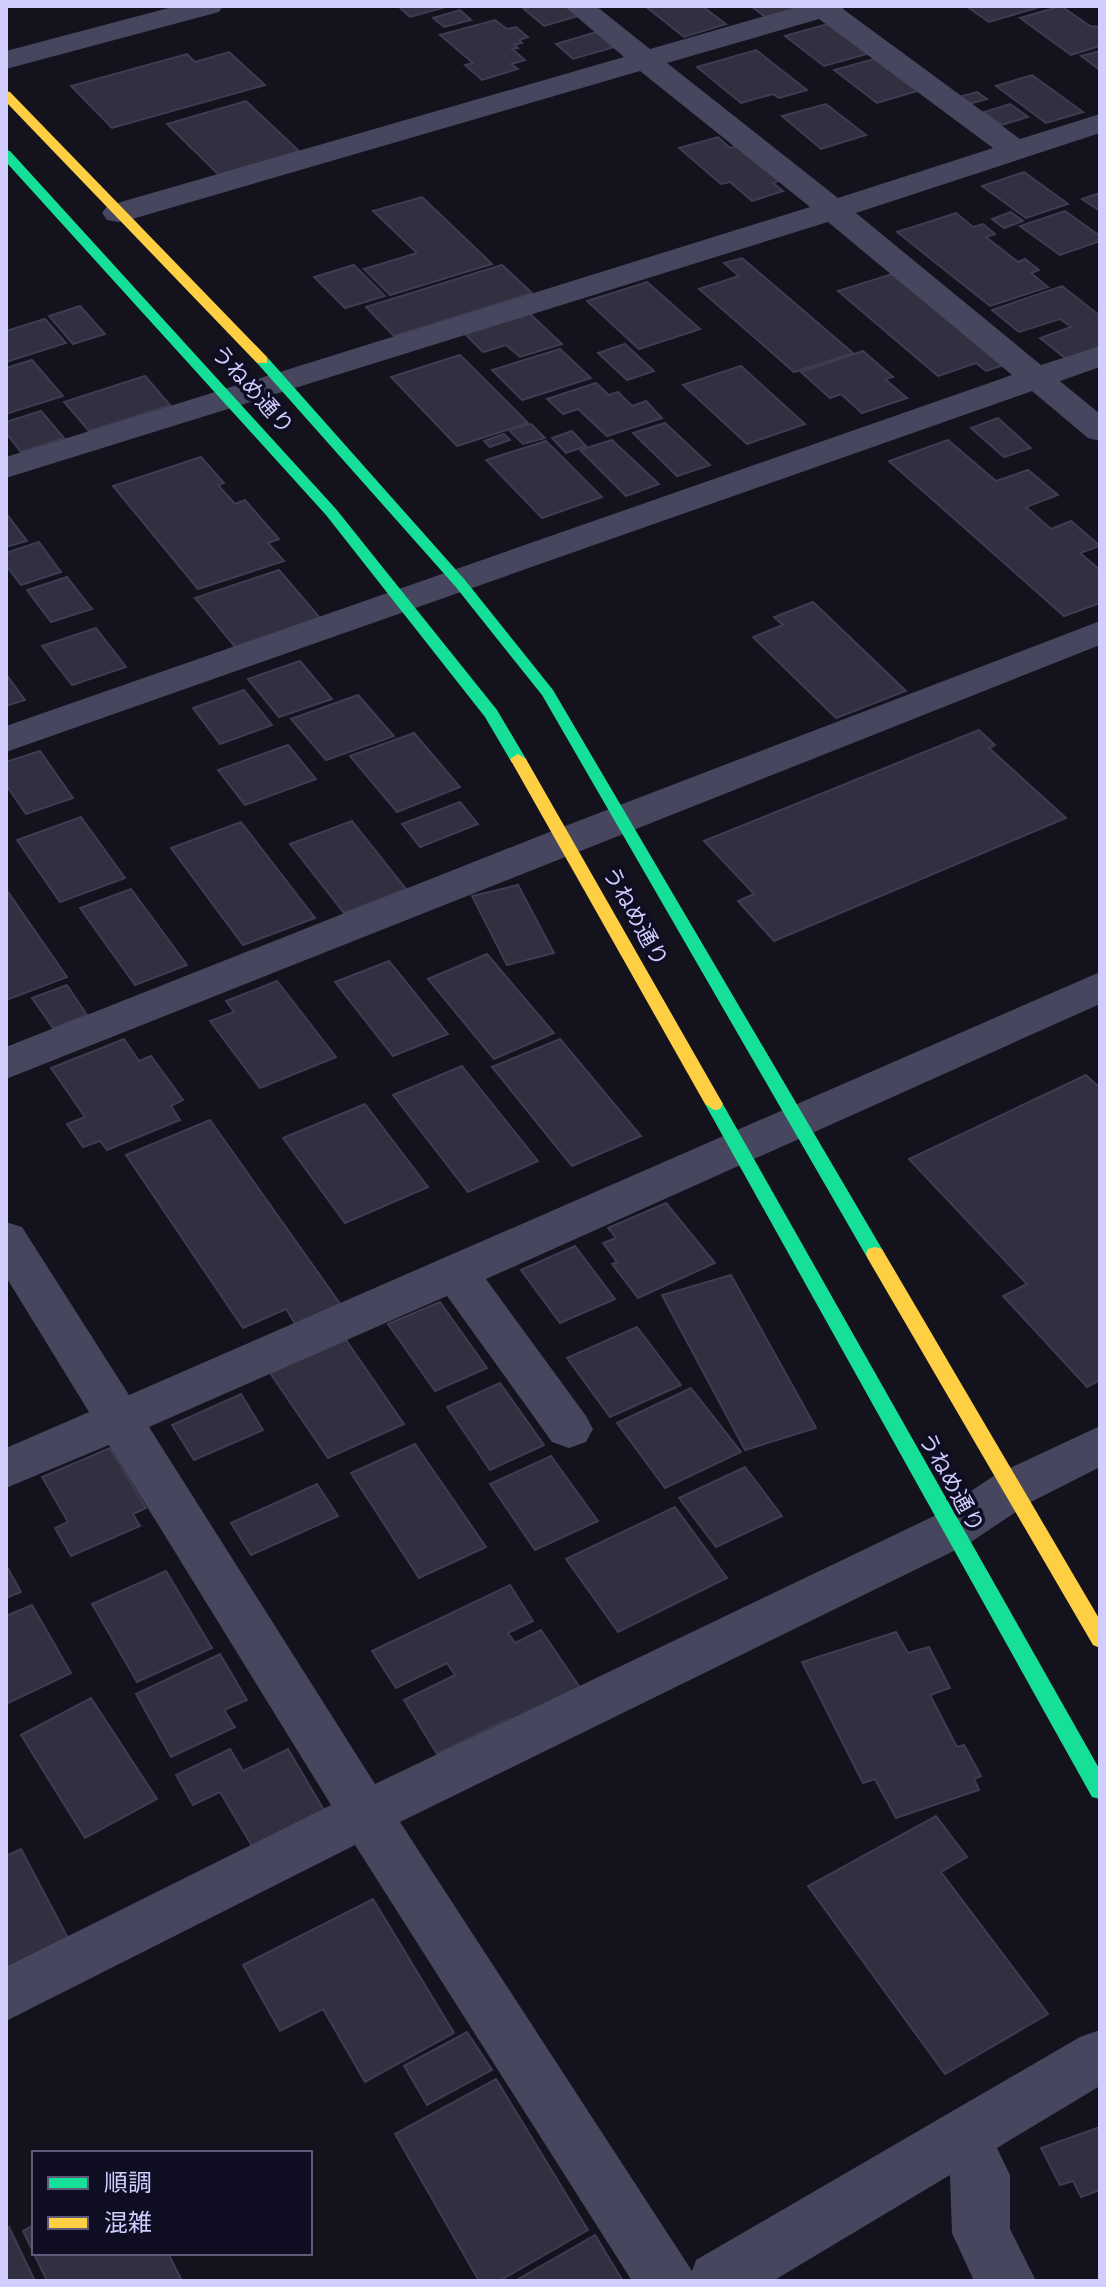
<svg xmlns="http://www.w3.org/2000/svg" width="1106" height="2287" viewBox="0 0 1106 2287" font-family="Montserrat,'Noto Sans JP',sans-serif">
	<rect width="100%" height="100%" fill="#13121d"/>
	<g fill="#312f40" stroke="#3e3b52" stroke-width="2">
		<polygon points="398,6 449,6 410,17"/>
		<polygon points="534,6 565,6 578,16 544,26 524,9"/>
		<polygon points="645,6 702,6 726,24 684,37"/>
		<polygon points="751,6 792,6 798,10 768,19"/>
		<polygon points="966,6 1043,6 989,22"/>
		<polygon points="1061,6 1090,26 1100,27 1100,46 1071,55 1020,18"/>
		<polygon points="460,10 471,20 444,27 433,18"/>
		<polygon points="495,20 507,29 516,27 528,37 519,40 522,43 514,45 518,48 512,49 525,60 511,64 518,69 482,80 465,65 473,63 440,35"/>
		<polygon points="831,23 870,53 824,66 785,36"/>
		<polygon points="596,32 614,47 573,59 556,44"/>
		<polygon points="756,50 807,90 779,98 773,94 741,103 697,67"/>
		<polygon points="1100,51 1100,70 1081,56"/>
		<polygon points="229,52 265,85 112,128 71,86 187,54 195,62"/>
		<polygon points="874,59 917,91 877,103 834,70"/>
		<polygon points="1032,75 1083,112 1046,123 996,86"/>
		<polygon points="977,92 987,99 969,104 959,97"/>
		<polygon points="246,101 299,151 219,175 167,124"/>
		<polygon points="826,104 866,135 821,149 782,116"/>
		<polygon points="1010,104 1028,117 1002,125 984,112"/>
		<polygon points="718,137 730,148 739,145 781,180 773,183 783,191 752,201 730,182 721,184 679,148"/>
		<polygon points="1024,172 1068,204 1026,218 982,186"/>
		<polygon points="1100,193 1100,211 1082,199"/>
		<polygon points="422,197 492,264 390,295 364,269 417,253 373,211"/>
		<polygon points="1065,211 1100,236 1100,241 1060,255 1020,226"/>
		<polygon points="1011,212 1023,221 1004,228 992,219"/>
		<polygon points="956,213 973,227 983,224 995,234 986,237 1018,262 1025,259 1039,270 1031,273 1048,287 990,306 897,232"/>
		<polygon points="742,258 853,353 794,372 699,289 739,276 724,263"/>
		<polygon points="354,265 385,296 345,308 314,277"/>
		<polygon points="502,265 532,293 394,336 366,307"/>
		<polygon points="892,274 1004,365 986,371 976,363 938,376 838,291"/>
		<polygon points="647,282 700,329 639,349 587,301"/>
		<polygon points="1062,286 1100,316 1100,350 1069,361 1040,338 1071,327 1060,319 1019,332 992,310"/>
		<polygon points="80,306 105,334 73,344 49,316"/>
		<polygon points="528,312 562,344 520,357 506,345 483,352 463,332"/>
		<polygon points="45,319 66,343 6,362 6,331"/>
		<polygon points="625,344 654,371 627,380 598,353"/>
		<polygon points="560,349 591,378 522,400 492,370"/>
		<polygon points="863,351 893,377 885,379 907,398 862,413 841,394 830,398 801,372"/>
		<polygon points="460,355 528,423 457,446 391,377"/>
		<polygon points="32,360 63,396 6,414 6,368"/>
		<polygon points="741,366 805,424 747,444 683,385"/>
		<polygon points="145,376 170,405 89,431 64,402"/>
		<polygon points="596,383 609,395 618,392 632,406 646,401 662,418 607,436 578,409 563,414 547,399"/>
		<polygon points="41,411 64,438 21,452 6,433 6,422"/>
		<polygon points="998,418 1031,448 1004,457 971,428"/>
		<polygon points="665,423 710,465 677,476 633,433"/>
		<polygon points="531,424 545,438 523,444 509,430"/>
		<polygon points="572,431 586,446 566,453 552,438"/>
		<polygon points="504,434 510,440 490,447 484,441"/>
		<polygon points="612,440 659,484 626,496 580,450"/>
		<polygon points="948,440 996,481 1028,470 1058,495 1026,507 1051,529 1071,521 1100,546 1080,553 1100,570 1100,603 1064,616 889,461"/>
		<polygon points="546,441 602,497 542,518 486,460"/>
		<polygon points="201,457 224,483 218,485 235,504 245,500 279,539 268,543 284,561 198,589 113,486"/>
		<polygon points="6,513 27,541 6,547"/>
		<polygon points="39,542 61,572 21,585 6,565 6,553"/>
		<polygon points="279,570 321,619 236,648 195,598"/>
		<polygon points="67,577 92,609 51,622 27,590"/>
		<polygon points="813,602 906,691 836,718 753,637 783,625 774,617"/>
		<polygon points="96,628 126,667 72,685 42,646"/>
		<polygon points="300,661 332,699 279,717 248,679"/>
		<polygon points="6,674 25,700 6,706"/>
		<polygon points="244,690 272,725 220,744 193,708"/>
		<polygon points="358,695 394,736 326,760 291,719"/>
		<polygon points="979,730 995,745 989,748 1066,818 774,941 738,901 754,894 704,841"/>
		<polygon points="414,733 460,787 397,812 350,756"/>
		<polygon points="288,745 316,779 245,805 218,770"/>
		<polygon points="40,751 73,798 26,814 6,785 6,762"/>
		<polygon points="460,802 478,824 420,847 402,824"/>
		<polygon points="81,817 125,878 60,902 17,840"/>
		<polygon points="352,821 406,889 344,913 290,844"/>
		<polygon points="241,822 315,918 243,945 171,848"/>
		<polygon points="518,885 554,953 507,965 472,896"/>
		<polygon points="131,889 187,965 135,985 80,908"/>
		<polygon points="6,892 8,892 67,977 6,1000"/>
		<polygon points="487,954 554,1033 494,1059 428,979"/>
		<polygon points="389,961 448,1034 393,1056 335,982"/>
		<polygon points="277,981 336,1057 260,1088 210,1021 234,1012 226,1001"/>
		<polygon points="67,985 87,1015 53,1028 32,998"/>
		<polygon points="124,1039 139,1061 151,1056 183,1100 171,1106 180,1120 107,1150 100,1141 83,1147 67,1124 85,1117 51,1068"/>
		<polygon points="560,1039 641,1136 572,1166 492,1067"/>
		<polygon points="462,1066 538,1161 468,1192 393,1095"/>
		<polygon points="1086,1075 1100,1088 1100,1380 1087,1387 1003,1296 1027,1284 909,1159"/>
		<polygon points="365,1104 428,1187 345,1223 283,1138"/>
		<polygon points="210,1120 341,1305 296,1325 286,1309 243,1328 126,1155"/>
		<polygon points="666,1203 715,1263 638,1298 612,1264 617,1262 603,1243 616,1238 608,1228"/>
		<polygon points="575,1246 615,1299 560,1323 521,1270"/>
		<polygon points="731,1275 816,1428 745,1450 662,1295"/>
		<polygon points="440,1302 487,1368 435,1391 388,1324"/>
		<polygon points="637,1327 681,1385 610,1417 567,1358"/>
		<polygon points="346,1340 404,1424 328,1458 270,1373"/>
		<polygon points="500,1383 544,1445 490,1470 447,1407"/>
		<polygon points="691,1388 741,1452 665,1488 617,1423"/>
		<polygon points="241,1394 263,1430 194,1460 172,1425"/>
		<polygon points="415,1444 486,1547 419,1578 351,1473"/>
		<polygon points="110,1448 146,1508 133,1514 140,1526 71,1556 55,1528 68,1522 42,1477"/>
		<polygon points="551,1456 598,1521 535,1550 490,1484"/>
		<polygon points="745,1467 782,1516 716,1547 679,1498"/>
		<polygon points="317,1484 338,1516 251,1555 231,1523"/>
		<polygon points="675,1507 727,1578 618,1632 566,1559"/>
		<polygon points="6,1565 21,1592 6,1598"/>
		<polygon points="166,1571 212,1648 137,1682 92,1604"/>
		<polygon points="510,1585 533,1621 508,1633 515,1643 541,1630 581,1689 513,1723 510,1718 437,1754 404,1700 455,1675 447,1663 396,1688 372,1651"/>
		<polygon points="32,1605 71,1673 6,1704 6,1616"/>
		<polygon points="896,1632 908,1653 929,1647 950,1688 930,1695 957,1747 964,1745 981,1776 974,1779 979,1790 896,1818 875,1779 863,1783 802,1662"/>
		<polygon points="220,1654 247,1700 224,1710 235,1727 171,1757 136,1694"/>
		<polygon points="91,1698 157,1799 85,1838 21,1735"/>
		<polygon points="230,1749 243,1771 288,1749 324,1810 252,1846 220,1792 193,1805 176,1775"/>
		<polygon points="936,1816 967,1857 941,1872 1048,2014 945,2074 808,1886"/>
		<polygon points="21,1849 68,1938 6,1968 6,1856"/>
		<polygon points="373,1899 454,2033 365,2082 323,2009 280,2031 243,1965"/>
		<polygon points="467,2032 492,2070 427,2105 404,2066"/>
		<polygon points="496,2079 588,2230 499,2281 479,2281 395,2134"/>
		<polygon points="1100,2127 1100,2190 1081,2197 1073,2181 1060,2185 1041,2148"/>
		<polygon points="34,2225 34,2253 168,2253 182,2281 47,2281 23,2231"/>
		<polygon points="9,2227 34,2279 30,2281 6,2281 6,2229"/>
		<polygon points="595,2235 623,2281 515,2281"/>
	</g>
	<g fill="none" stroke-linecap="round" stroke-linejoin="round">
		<g fill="#46465e" fill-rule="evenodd">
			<polygon points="176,6 223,6 219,12 6,69 6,51"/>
			<path d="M564,6H596L650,49L800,6H845L843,9L1020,139L1100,114V133L856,213L1041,365L1100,346V367L1060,381L1100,414V441L1088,438L1032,391L6,752V726L1012,375L828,222L6,478V457L810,207L640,71L129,220L118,222L107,220L102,213L107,206L624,57ZM819,19L993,148L838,198L667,63Z"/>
			<polygon points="1100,621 1100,645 6,1079 6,1047 552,831"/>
			<polygon points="1100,972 1100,1004 486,1279 586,1416 593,1429 586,1442 569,1448 552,1442 447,1296 149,1427 375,1784 934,1516 995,1475 1100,1426 1100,1467 1029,1503 968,1544 400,1822 692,2271 696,2260 1080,2037 1100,2030 1100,2086 997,2148 1010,2175 1010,2229 1036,2281 974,2281 952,2233 950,2175 773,2281 632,2281 355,1845 6,2021 6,1967 331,1805 109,1445 6,1488 6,1448 89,1412 6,1277 6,1222 22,1227 129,1395"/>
		</g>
		<g fill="#16e098" fill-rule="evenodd">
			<polygon points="6,150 10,151 336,509 497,710 526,759 524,763 512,763 485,717 326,515 6,162"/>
			<polygon points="262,356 267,357 465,580 553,690 882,1249 884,1254 882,1259 868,1259 542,695 455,586 257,363 257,357"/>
			<polygon points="714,1098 720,1099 1100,1770 1100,1799 1092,1797 705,1104"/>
		</g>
		<g fill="#ffcf43" fill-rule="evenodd">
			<polygon points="6,91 10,92 267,357 267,363 257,363 6,102"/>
			<polygon points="518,754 526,759 723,1104 720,1109 714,1110 705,1104 510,759"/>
			<polygon points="875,1247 882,1249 1100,1620 1100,1648 1093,1645 868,1259 866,1254 868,1249"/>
		</g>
	</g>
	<g text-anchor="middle" stroke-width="7" stroke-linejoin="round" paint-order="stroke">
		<g font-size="22" fill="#d1ceff" stroke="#0f0d22">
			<text transform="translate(253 389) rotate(48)" y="8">うねめ通り</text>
			<text transform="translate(636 916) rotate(61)" y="8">うねめ通り</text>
			<text transform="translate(952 1482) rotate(61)" y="8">うねめ通り</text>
		</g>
	</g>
	<rect width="1106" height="2287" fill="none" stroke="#d1ceff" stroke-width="16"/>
	<rect x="32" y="2151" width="280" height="104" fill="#0f0d22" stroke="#5d5a7a" stroke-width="2"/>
	<rect x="48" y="2177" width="40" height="12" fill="#16e098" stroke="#5d5a7a" stroke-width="2"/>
	<text x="104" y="2191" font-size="24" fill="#d1ceff">順調</text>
	<rect x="48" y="2217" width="40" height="12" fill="#ffcf43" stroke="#5d5a7a" stroke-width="2"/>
	<text x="104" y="2231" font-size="24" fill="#d1ceff">混雑</text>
</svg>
